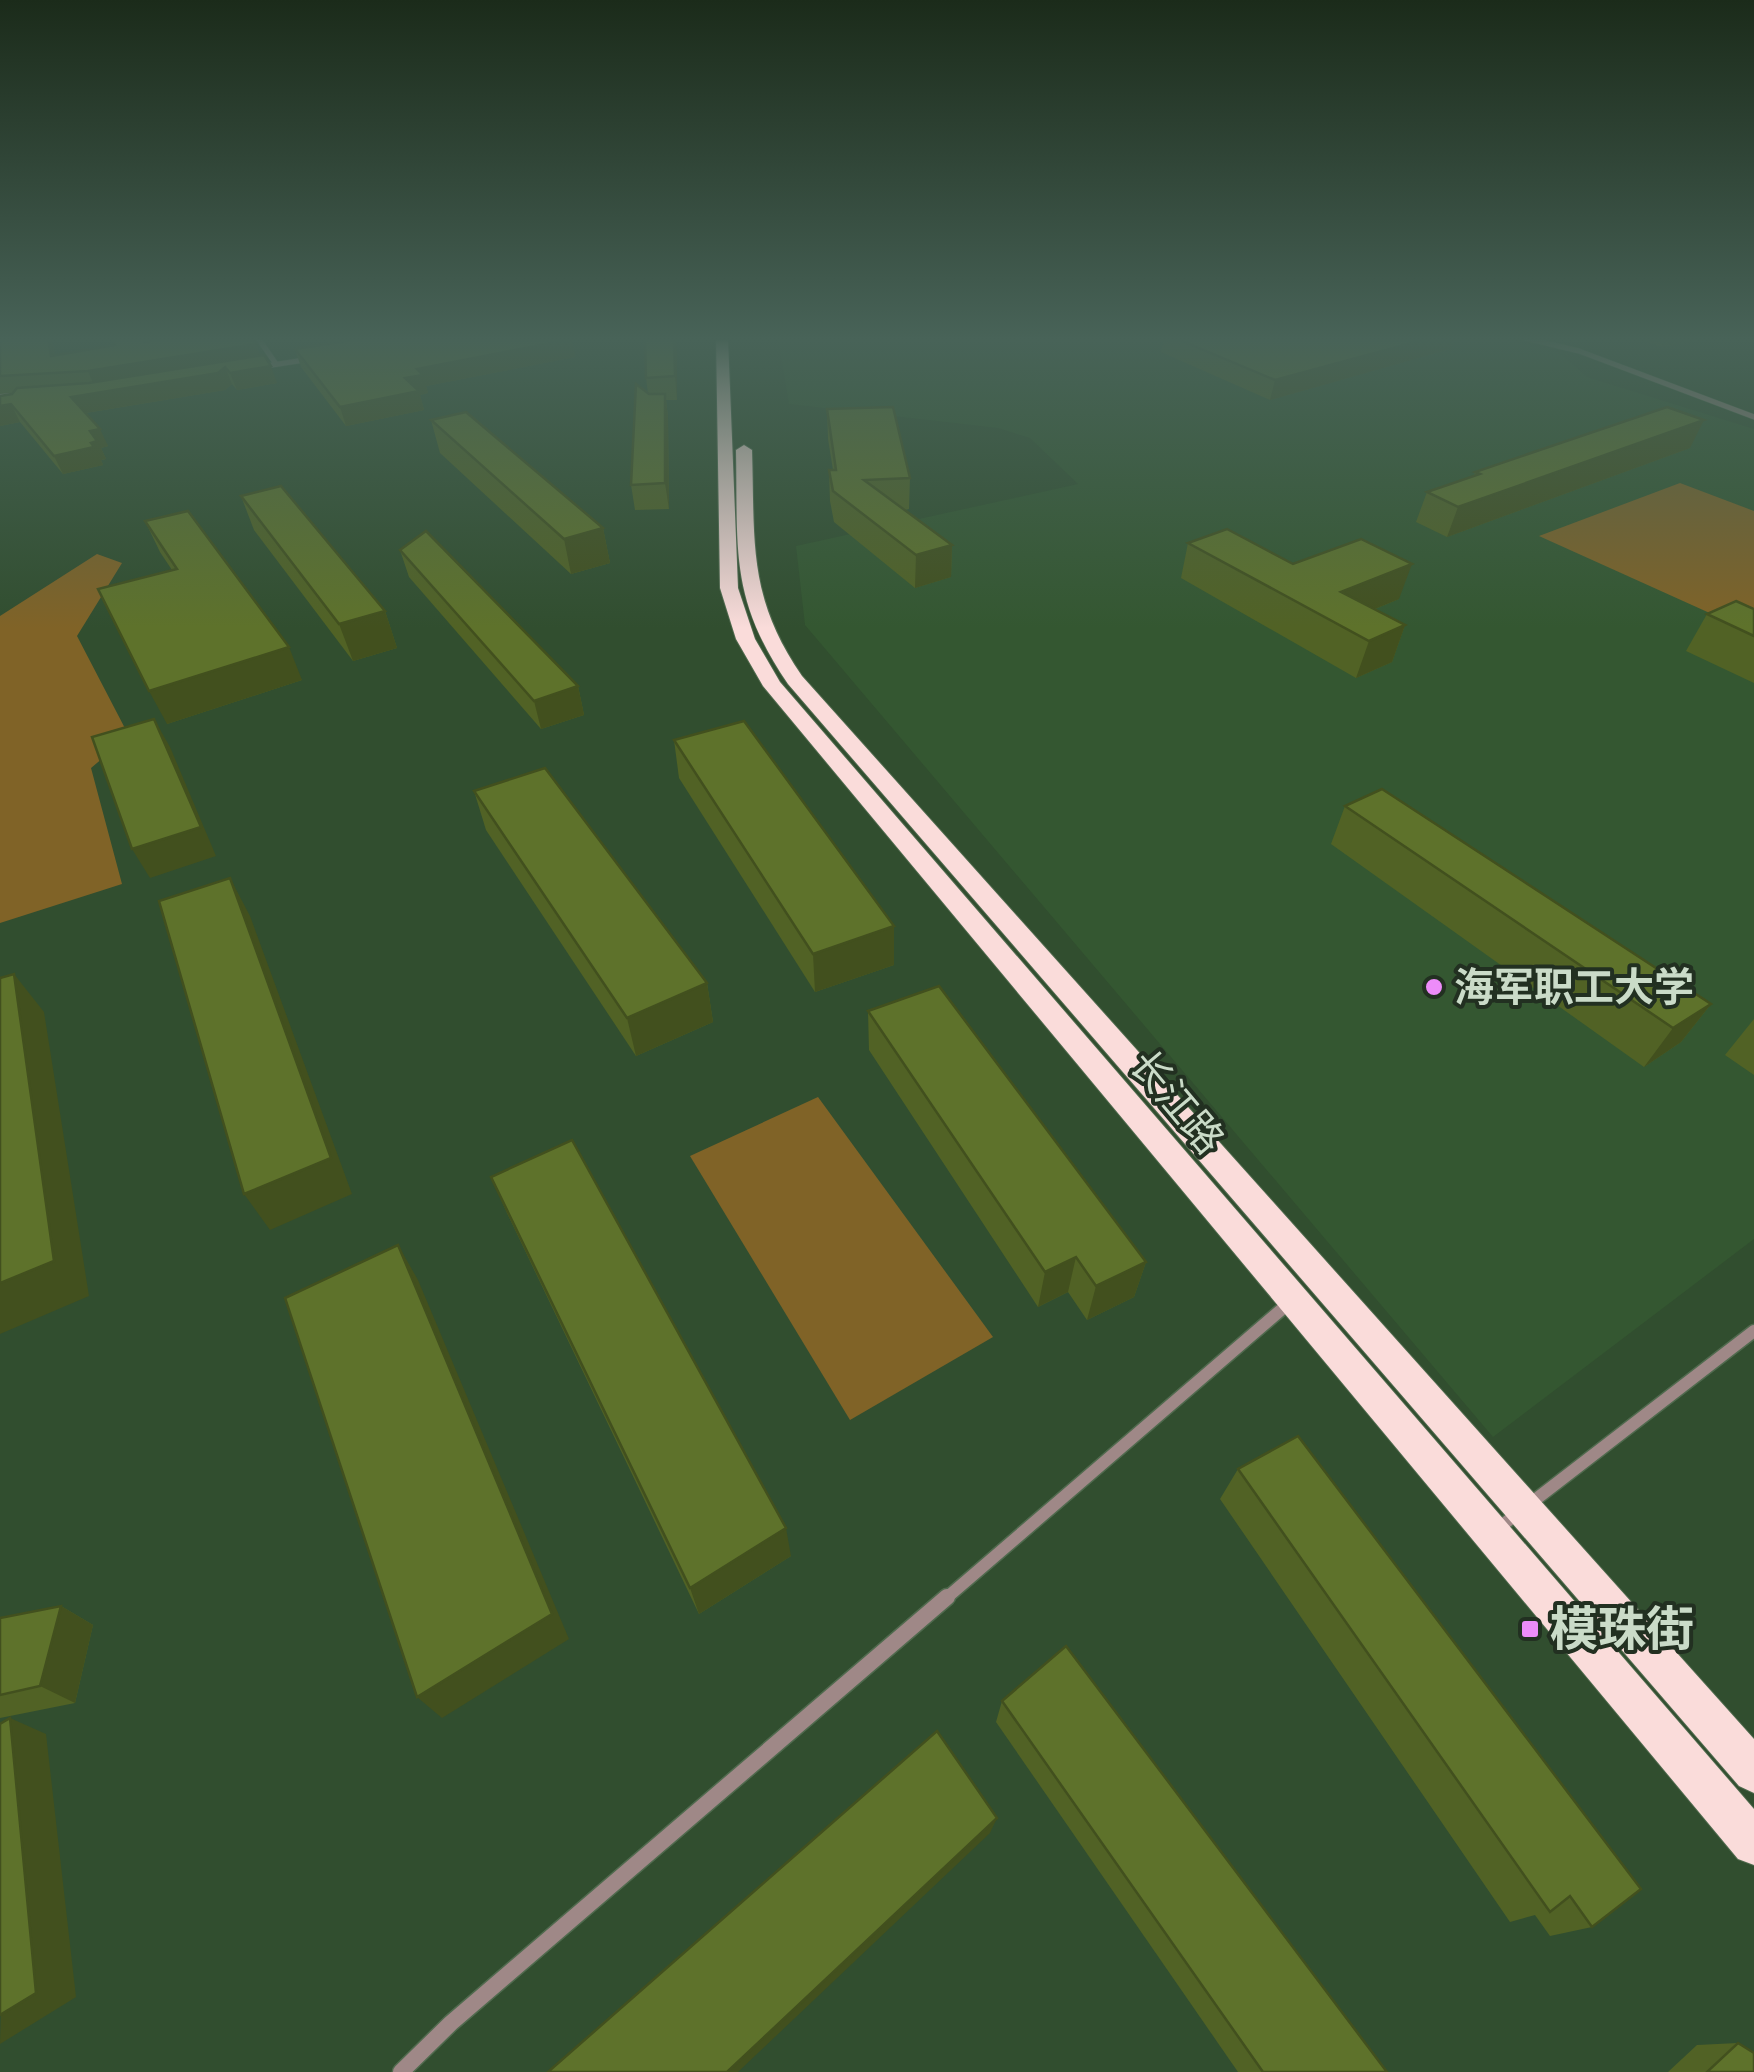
<svg xmlns="http://www.w3.org/2000/svg" width="1754" height="2072" viewBox="0 0 1754 2072" font-family="Jost,'Noto Sans SC',sans-serif">
	<rect width="100%" height="100%" fill="#314e2f"/>
	<polygon fill="#345731" points="778,338 1500,338 1559,352 1587,377 1754,429 1754,1239 1493,1437 805,625 796,546 1078,484 1030,438 998,428 789,404"/>
	<g fill="#806327">
		<polygon points="1680,483 1754,511 1754,633 1539,536"/>
		<polygon points="97,554 122,563 77,636 129,736 91,768 122,884 0,923 0,616"/>
		<polygon points="818,1097 993,1337 850,1420 690,1156"/>
	</g>
	<g fill="none" stroke-linecap="round" stroke-linejoin="round">
		<g stroke="#506a4e" stroke-width="6">
			<g id="minor-far2">
				<polyline points="258,338 276,364"/>
				<polyline points="1525,338 1579,351 1754,417"/>
				<polyline points="259,367 311,359"/>
				<polyline points="0,394 19,394"/>
			</g>
		</g>
		<g stroke="#506a4e" stroke-width="15">
			<g id="minor-far1">
				<polyline points="1496,1530 1754,1331"/>
				<polyline points="944,1600 1289,1303"/>
			</g>
		</g>
		<g stroke="#506a4e" stroke-width="19">
			<polyline id="minor" points="401,2072 451,2023 947,1597"/>
		</g>
		<g stroke="#506a4e" stroke-width="2">
			<g id="trunk">
				<polygon points="716,338 728,338 738,588 755,639 780,682 1754,1809 1754,1865 1738,1859 763,686 736,639 720,588"/>
				<path d="M744,445L752,450C755,542 747,596 802,676L1754,1739V1793L1739,1786L788,684C729,598 738,549 736,450Z"/>
			</g>
		</g>
		<use href="#minor-far2" stroke="#9f8887" stroke-width="5"/>
		<use href="#minor-far1" stroke="#9f8887" stroke-width="12"/>
		<use href="#minor" stroke="#9f8887" stroke-width="16"/>
		<use href="#trunk" fill="#fadcda" fill-rule="evenodd"/>
	</g>
	<g fill="#516225">
		<polygon points="0,338 55,355 146,341 256,344 260,356 277,383 237,390 232,384 225,390 86,413 108,446 101,448 106,459 101,460 103,465 63,474 20,422 0,426 0,396 12,393 0,394"/>
		<polygon points="324,338 570,338 572,339 575,357 426,386 428,393 420,395 424,410 346,426 301,367 295,349 329,344"/>
		<polygon points="677,338 677,400 666,400 668,417 669,509 635,510 631,485 648,393 646,378"/>
		<polygon points="1164,338 1454,338 1450,349 1270,400 1161,352"/>
		<polygon points="1638,338 1709,338 1661,347"/>
		<polygon points="827,409 910,478 909,509 905,510 952,545 951,577 915,588 834,522 830,501 829,470 833,470 828,439"/>
		<polygon points="431,420 603,528 610,563 571,574 440,453"/>
		<polygon points="1690,448 1447,537 1416,522 1427,492 1474,476 1475,472"/>
		<polygon points="241,496 385,611 397,648 353,661 254,530"/>
		<polygon points="145,521 302,680 167,724 172,570 160,552"/>
		<polygon points="1188,543 1399,599 1375,609 1405,625 1392,662 1356,678 1181,578"/>
		<polygon points="400,550 578,686 584,715 541,729 409,577"/>
		<polygon points="1754,609 1754,683 1686,651 1707,614"/>
		<polygon points="674,740 894,965 815,992 679,778"/>
		<polygon points="474,791 707,983 713,1022 636,1056 486,830"/>
		<polygon points="1345,806 1711,1004 1681,1042 1644,1067 1331,844"/>
		<polygon points="868,1011 1146,1262 1134,1297 1087,1320 1068,1292 1038,1307 869,1050"/>
		<polygon points="1754,1019 1754,1075 1725,1055"/>
		<polygon points="491,1177 791,1556 699,1614 507,1213"/>
		<polygon points="1298,1436 1592,1927 1550,1936 1535,1915 1510,1922 1220,1499 1238,1469"/>
		<polygon points="61,1606 93,1625 75,1703 0,1718 0,1618"/>
		<polygon points="1002,1701 1387,2072 1238,2072 996,1722"/>
		<polygon points="1738,2043 1754,2072 1668,2072 1697,2045"/>
	</g>
	<g fill="#42501e">
		<polygon points="48,338 52,338 59,372 51,356"/>
		<polygon points="329,338 410,338 333,349"/>
		<polygon points="674,338 677,338 677,400 675,376"/>
		<polygon points="1430,338 1454,338 1450,349 1270,400 1275,380"/>
		<polygon points="1665,338 1709,338 1661,347"/>
		<polygon points="572,339 575,357 426,386 428,393 420,395 424,410 346,426 340,407 417,369"/>
		<polygon points="256,344 262,360 95,388 88,371"/>
		<polygon points="271,366 277,383 237,390 230,373"/>
		<polygon points="225,367 232,384 225,390 79,414 71,397"/>
		<polygon points="665,394 668,417 669,509 665,483"/>
		<polygon points="11,404 20,422 0,426 0,406"/>
		<polygon points="1704,420 1690,448 1447,537 1458,507"/>
		<polygon points="100,429 108,446 101,448 106,459 101,460 103,465 63,474 54,456 90,431"/>
		<polygon points="603,528 610,563 571,574 564,539"/>
		<polygon points="952,545 951,577 915,588 916,555"/>
		<polygon points="1412,564 1399,599 1338,624 1341,592"/>
		<polygon points="385,611 397,648 353,661 339,624"/>
		<polygon points="1405,625 1392,662 1356,678 1369,641"/>
		<polygon points="289,647 302,680 167,724 149,691"/>
		<polygon points="578,686 584,715 541,729 534,701"/>
		<polygon points="154,719 170,747 216,856 150,878 132,849"/>
		<polygon points="230,878 250,916 352,1194 270,1230 244,1194"/>
		<polygon points="894,926 894,965 815,992 813,954"/>
		<polygon points="14,974 44,1012 89,1296 0,1334 0,1283"/>
		<polygon points="707,983 713,1022 636,1056 627,1018"/>
		<polygon points="1711,1004 1681,1042 1644,1067 1673,1028"/>
		<polygon points="398,1245 418,1280 569,1639 442,1718 417,1697"/>
		<polygon points="1076,1257 1068,1292 1038,1307 1045,1272"/>
		<polygon points="1146,1262 1134,1297 1087,1320 1096,1286"/>
		<polygon points="786,1528 791,1556 699,1614 690,1588"/>
		<polygon points="61,1606 93,1625 75,1703 40,1686"/>
		<polygon points="10,1718 46,1734 76,1997 0,2044"/>
		<polygon points="997,1818 990,1833 738,2072 727,2072"/>
	</g>
	<g fill="#5e722b" stroke="#42501e" stroke-width="2.5">
		<polygon points="0,338 48,338 51,356 115,345 113,338 143,338 144,342 168,338 252,338 256,344 88,371 0,376"/>
		<polygon points="366,338 570,338 572,339 417,369 423,375 405,378 419,391 340,407 295,349"/>
		<polygon points="645,338 674,338 675,376 646,378"/>
		<polygon points="1175,338 1430,338 1275,380"/>
		<polygon points="264,355 271,366 230,373 225,367 218,373 71,397 100,429 90,431 97,441 91,443 94,447 54,456 11,404 0,406 0,396 12,394 17,388 89,383"/>
		<polygon points="636,384 649,394 665,394 665,483 631,485"/>
		<polygon points="893,407 910,478 864,480 952,545 916,555 833,491 829,470 836,470 827,409"/>
		<polygon points="1667,407 1704,420 1458,507 1427,492 1480,474 1475,472"/>
		<polygon points="466,412 603,528 564,539 431,420"/>
		<polygon points="281,486 385,611 339,624 241,496"/>
		<polygon points="188,511 289,647 149,691 98,589 177,569 145,521"/>
		<polygon points="1227,529 1293,564 1361,539 1412,564 1341,592 1405,625 1369,641 1188,543"/>
		<polygon points="426,531 578,686 534,701 400,550"/>
		<polygon points="1736,601 1754,609 1754,636 1707,614"/>
		<polygon points="154,719 201,827 132,849 92,737"/>
		<polygon points="744,721 894,926 813,954 674,740"/>
		<polygon points="545,768 707,983 627,1018 474,791"/>
		<polygon points="1382,789 1711,1004 1673,1028 1345,806"/>
		<polygon points="230,878 331,1158 244,1194 159,901"/>
		<polygon points="14,974 54,1261 0,1283 0,978"/>
		<polygon points="939,986 1146,1262 1096,1286 1076,1257 1045,1272 868,1011"/>
		<polygon points="572,1140 786,1528 690,1588 491,1177"/>
		<polygon points="398,1245 552,1614 417,1697 285,1298"/>
		<polygon points="1298,1436 1641,1889 1592,1927 1570,1896 1550,1912 1238,1469"/>
		<polygon points="61,1606 40,1686 0,1695 0,1618"/>
		<polygon points="1066,1646 1387,2072 1263,2072 1002,1701"/>
		<polygon points="10,1718 36,1993 0,2015 0,1724"/>
		<polygon points="937,1731 997,1818 727,2072 548,2072"/>
		<polygon points="1738,2043 1754,2053 1754,2072 1707,2072"/>
	</g>
	<linearGradient id="sky" x2="0" y2="1"><stop stop-color="#1b2b1a"/><stop offset="0.54" stop-color="#486358"/><stop offset="1" stop-color="#486358" stop-opacity="0"/></linearGradient>
	<rect width="1754" height="628" fill="url(#sky)"/>
	<g fill="#ed8cf9" stroke="#223021" stroke-width="4">
		<circle cx="1434" cy="987" r="10"/>
		<rect x="1520" y="1619" width="20" height="20" rx="5"/>
	</g>
	<g text-anchor="middle" stroke-width="8" stroke-linejoin="round" paint-order="stroke">
		<g font-size="40" font-weight="bold" fill="#cadbc8" stroke="#223021" text-anchor="start">
			<text x="1454" y="1001">海军职工大学</text>
		</g>
		<g font-size="40" fill="#cadbc8" stroke="#223021">
			<text transform="translate(1177 1102) rotate(50)" y="14">长江路</text>
		</g>
		<g font-size="48" font-weight="bold" fill="#cadbc8" stroke="#223021" text-anchor="start">
			<text x="1550" y="1646">模珠街</text>
		</g>
	</g>
</svg>
